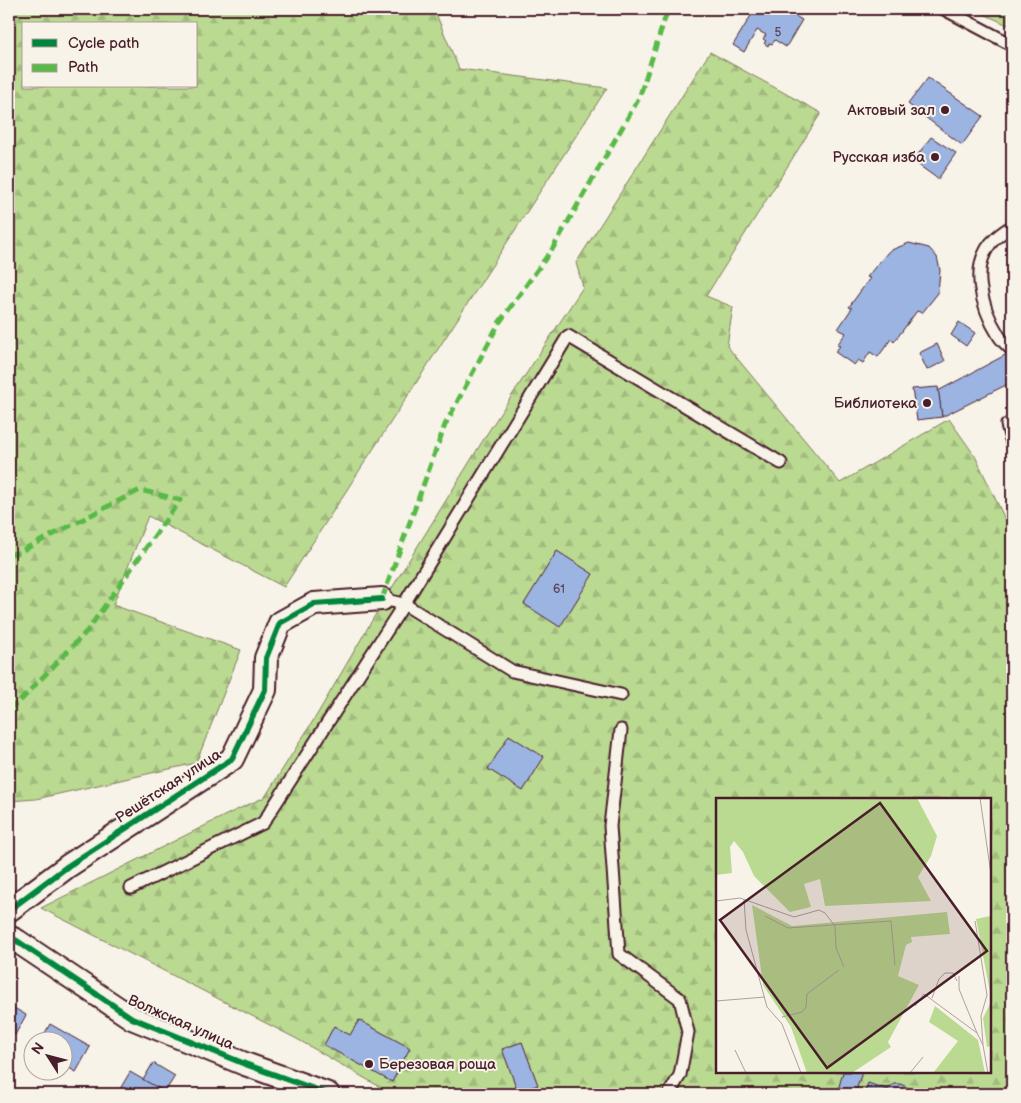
<svg xmlns="http://www.w3.org/2000/svg" width="1021" height="1103" viewBox="0 0 1021 1103" font-family="'Balsamiq Sans',sans-serif">
	<defs>
		<pattern id="forest-firs" width="22" height="20" patternUnits="userSpaceOnUse" patternTransform="scale(1.25)"><rect width="22" height="20" fill="#bad991"/><path d="M5 1l3.5 6h-7zM16 11l3.5 6h-7z" fill="#a1ba7d"/></pattern>
	</defs>
	<rect width="100%" height="100%" fill="#f7f3e8"/>
	<filter id="ink" filterUnits="userSpaceOnUse"><feTurbulence type="fractalNoise" baseFrequency=".02" numOctaves="2"/><feDisplacementMap in="SourceGraphic" scale="10" xChannelSelector="R" yChannelSelector="G"/><feConvolveMatrix kernelMatrix="1 2 1 2 8 2 1 2 1" color-interpolation-filters="sRGB"/></filter>
	<g filter="url(#ink)">
		<polygon fill="#bad991" stroke="#827c5e" points="973,9 1012,9 1012,27"/>
		<g fill="url(#forest-firs)" stroke="#827c5e" fill-rule="evenodd">
			<path d="M9,9H434L459,69L607,88L284,587L148,516L113,605L241,650L196,763L36,799L9,801ZM24,24H196V86H24Z"/>
			<path d="M710,52L821,113L706,296L733,307L727,346L840,483L949,419L975,456L1012,534V1094H392L297,1039L41,908L232,812L265,797L318,713L374,617L490,429L583,287L576,263ZM717,799H990V1072H717Z"/>
		</g>
		<g fill="#9cb4e1" stroke="#4a1f2b">
			<polygon points="755,9 793,9 790,13 802,20 786,47 775,40 772,44 769,43 768,46 764,43 766,41 763,39 766,35 757,30 744,52 733,45"/>
			<polygon points="928,78 983,116 962,145 908,104"/>
			<polygon points="931,137 956,153 938,179 913,161"/>
			<polygon points="909,243 929,248 937,257 940,270 938,293 922,313 917,311 894,342 891,339 878,357 870,352 863,363 858,360 854,365 835,352 840,346 837,345 846,333 838,329 852,308 849,307 870,278 867,277 876,266 889,251"/>
			<polygon points="959,322 975,333 966,346 951,335"/>
			<polygon points="937,344 945,361 927,370 919,353"/>
			<polygon points="1009,353 1012,359 1012,382 942,417 938,391"/>
			<polygon points="938,387 942,417 917,420 912,389"/>
			<polygon points="557,551 593,574 560,627 524,604"/>
			<polygon points="509,735 544,757 523,791 488,769"/>
			<polygon points="9,1005 26,1015 15,1035 9,1032"/>
			<polygon points="359,1020 410,1048 392,1082 324,1045 334,1026 350,1035"/>
			<polygon points="50,1024 90,1047 76,1072 62,1064 62,1040 41,1040"/>
			<polygon points="522,1042 538,1085 518,1092 502,1049"/>
			<polygon points="153,1063 175,1076 165,1092 143,1080"/>
			<polygon points="130,1072 165,1092 164,1094 117,1094"/>
			<polygon points="843,1072 862,1072 855,1094 837,1094"/>
			<polygon points="868,1083 888,1090 891,1086 894,1084 900,1084 905,1086 911,1090 912,1094 864,1094"/>
		</g>
		<g fill="none" stroke-linecap="round" stroke-linejoin="round">
			<g stroke="#4a1f2b" stroke-width="15">
				<g id="lane">
					<polyline points="944,9 1012,45"/>
					<path d="M1012,227C1006,229 1002,233 997,237C967,262 982,309 999,336C1002,341 1008,346 1012,350"/>
					<polyline points="1012,422 1007,425 1012,443"/>
					<polyline points="382,599 404,604 512,671 621,695"/>
					<polyline points="621,730 610,826 619,954 680,999 688,1032 680,1075 669,1094"/>
					<polyline points="131,888 263,823 404,604 568,336 781,463"/>
				</g>
			</g>
			<g stroke="#4a1f2b" stroke-width="26">
				<g id="street">
					<polyline points="9,910 68,866 232,759 265,690 266,658 280,623 314,604 382,599"/>
					<polyline points="9,937 17,941 132,1018 245,1064 328,1094"/>
				</g>
			</g>
			<use href="#lane" stroke="#f7f3e8" stroke-width="11"/>
			<use href="#street" stroke="#f7f3e8" stroke-width="22"/>
			<g stroke="#58b947" stroke-width="5" stroke-dasharray="10 5" stroke-linecap="butt">
				<polyline points="9,554 17,553 140,490 180,500 87,631 17,704 9,708"/>
				<polyline points="382,599 445,425 499,323 553,248 639,98 668,9"/>
			</g>
			<g stroke="#f7f3e8" stroke-width="9">
				<g id="cycleway">
					<polyline points="9,910 68,866 232,759 265,690 266,658 280,623 314,604 382,599"/>
					<polyline points="9,937 17,941 132,1018 245,1064 328,1094"/>
				</g>
			</g>
			<use href="#cycleway" stroke="#00873e" stroke-width="6"/>
		</g>
	</g>
	<g fill="#4a1f2b" stroke="#f7f3e8" stroke-width="2">
		<circle cx="945" cy="110" r="5"/>
		<circle cx="935" cy="157" r="5"/>
		<circle cx="927" cy="403" r="5"/>
		<circle cx="369" cy="1064" r="5"/>
	</g>
	<g text-anchor="middle" stroke-width="4" stroke-linejoin="round" paint-order="stroke">
		<g font-size="12" fill="#5e4458">
			<text x="778" y="36">5</text>
			<text x="559" y="593">61</text>
		</g>
		<g font-size="15" fill="#4a1f2b" stroke="#f7f3e8" text-anchor="end">
			<text x="935" y="115">Актовый зал</text>
			<text x="925" y="162">Русская изба</text>
			<text x="917" y="408">Библиотека</text>
			<text x="379" y="1069" text-anchor="start">Березовая роща</text>
		</g>
		<g font-size="15" fill="#4a1f2b" stroke="#f7f3e8">
			<text transform="translate(168 786) rotate(-33)" y="5">Решётская улица</text>
			<text transform="translate(181 1022) rotate(24)" y="5">Волжская улица</text>
		</g>
	</g>
	<g transform="translate(716 798)">
		<rect width="275" height="275" fill="#f7f3e8"/>
		<path d="M274,118L275,248L271,249L267,220L274,206V194L260,121Z" fill="#bad991"/>
		<path d="M0,0H201L221,38L215,58L202,79L215,103L109,108L104,81L88,86L95,109L74,114L38,78L27,54L18,43L14,49L16,75L0,77ZM36,107L76,128L231,114L234,136L195,139L196,144L190,147L182,178L203,187L172,244L175,249L136,275H91L75,229L47,187ZM219,208L262,242L269,275H217L242,243L213,224Z" fill="#bad991"/>
		<path fill="none" stroke="#b29e9c" stroke-width="1" d="M264,0L275,76M28,101L30,132L51,209L66,226L85,275M0,103L24,100L78,119L103,112L109,115L119,128L120,150L128,169M49,118L72,130L175,123L179,167M259,123L271,197L265,218L267,247M243,178V191L261,235M216,200L223,181L229,175H237L241,183M0,203L49,199M199,208L208,196L261,235L267,247L272,275M66,219L86,214L90,209L91,196L123,172M19,252L30,275M194,275L207,259"/>
		<path fill="#4a1f2b" fill-opacity="0.15" stroke="#4a1f2b" stroke-width="2.5" d="M164,5L271,153L111,270L4,122Z"/>
		<rect width="275" height="275" fill="none" stroke="#4a1f2b" stroke-width="2.5"/>
	</g>
	<rect width="1021" height="1103" fill="none" stroke="#f7f3e8" stroke-width="30"/>
	<rect x="15" y="15" width="991" height="1073" fill="none" stroke="#4a1f2b" stroke-width="2" filter="url(#ink)"/>
	<rect x="22" y="22" width="175" height="65" fill="#f7f3e8" stroke="#b29e9c"/>
	<rect x="32" y="39" width="25" height="8" fill="#00873e" stroke="#b29e9c"/>
	<text x="68" y="48" font-size="15" fill="#4a1f2b">Cycle path</text>
	<rect x="32" y="64" width="25" height="8" fill="#58b947" stroke="#b29e9c"/>
	<text x="68" y="72" font-size="15" fill="#4a1f2b">Path</text>
	<g transform="translate(48 1056) rotate(306)"><circle r="24" fill="#f7f3e8" stroke="#b29e9c"/>
	<path d="M0-4L9 19L0 12L-9 19Z" fill="#4a1f2b"/>
	<text y="-8" font-size="14" font-weight="bold" text-anchor="middle" fill="#4a1f2b">N</text>
	</g>
</svg>
